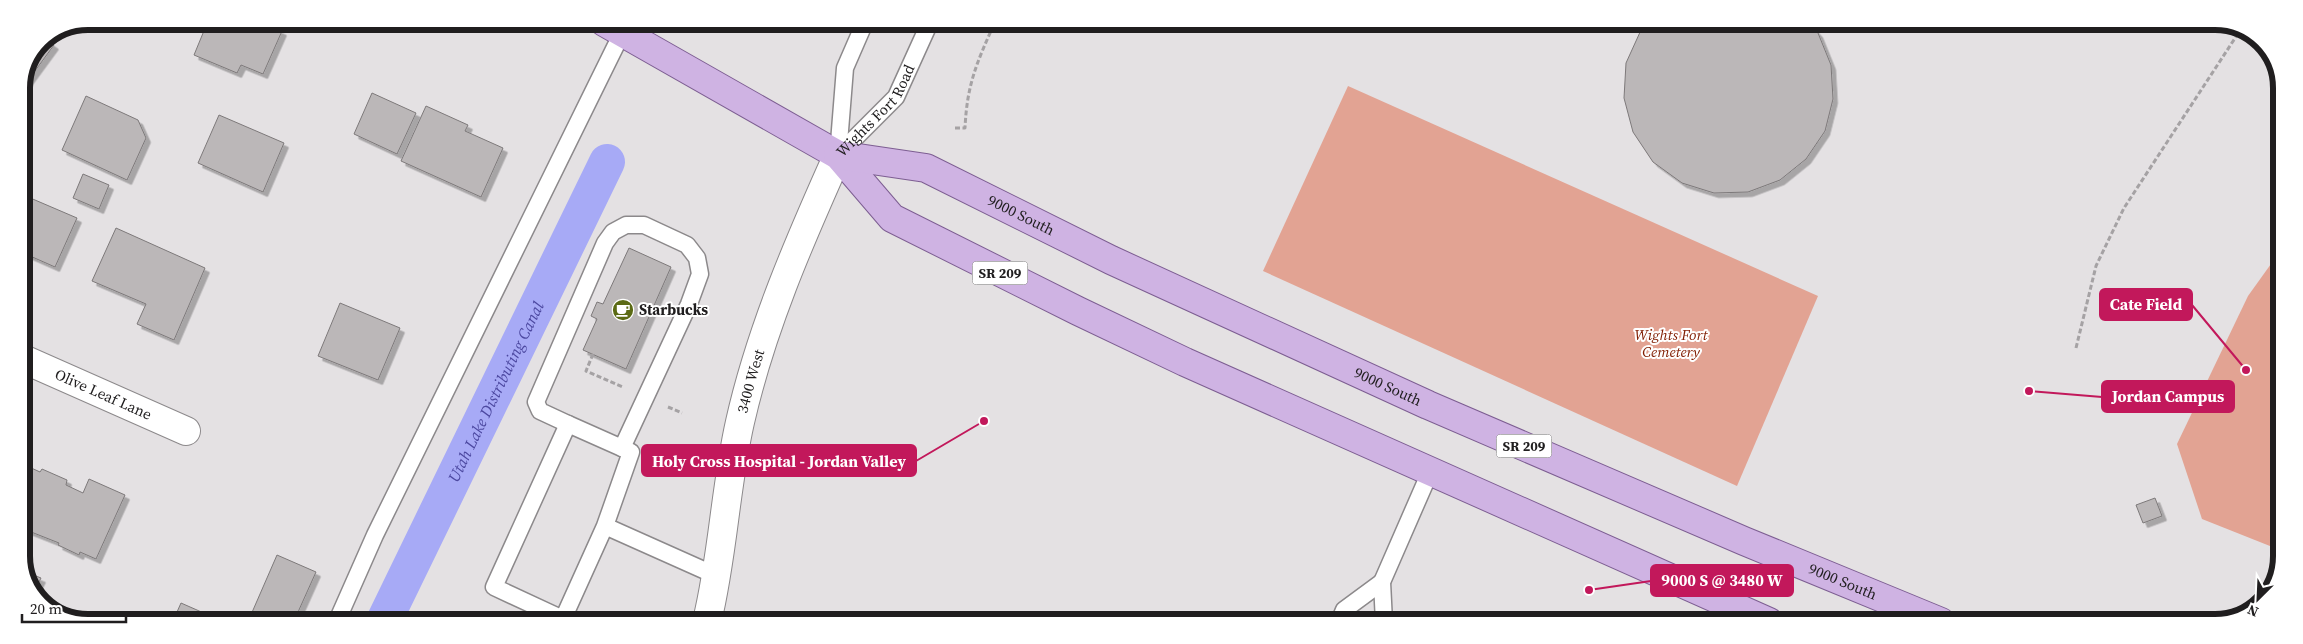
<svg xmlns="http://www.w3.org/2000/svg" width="2303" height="644" viewBox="0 0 2303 644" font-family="'Source Serif 4',serif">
	<defs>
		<filter id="shadow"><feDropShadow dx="4.5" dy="4.5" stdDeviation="0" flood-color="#0004"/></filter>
	</defs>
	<rect width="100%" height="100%" fill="#e4e1e3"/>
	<g fill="#e2a393">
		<polygon points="1348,86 1818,296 1737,486 1263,271"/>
		<polygon points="2281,250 2280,550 2202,519 2177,444 2248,296"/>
	</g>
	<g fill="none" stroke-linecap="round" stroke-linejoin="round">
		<path stroke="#a7aaf6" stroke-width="36" id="s1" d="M384,621L607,162"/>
	</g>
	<g fill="#bbb7b8" stroke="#7d797a" filter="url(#shadow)">
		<polygon points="208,21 259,21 282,31 263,74 241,65 237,73 194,55"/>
		<polygon points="1648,23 1809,23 1818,33 1831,65 1833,99 1825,131 1806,159 1780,180 1748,192 1714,193 1682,183 1653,162 1633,132 1624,98 1626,63 1641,30"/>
		<polygon points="46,39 54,45 21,90 41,41"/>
		<polygon points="372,93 416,113 397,154 354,134"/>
		<polygon points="86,96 138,120 146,138 127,180 62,150"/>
		<polygon points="426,106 468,125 465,131 503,148 481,197 401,161"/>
		<polygon points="219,115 284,143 263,192 198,163"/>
		<polygon points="83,174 109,185 99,209 73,198"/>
		<polygon points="21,194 77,218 55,267 21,252"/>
		<polygon points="116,228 205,268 174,340 137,324 146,304 92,281"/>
		<polygon points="629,248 671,267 626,369 583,350 597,319 591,316 597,302 603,304"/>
		<polygon points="340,303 400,328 378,380 318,356"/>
		<polygon points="27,466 40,472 42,469 67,480 66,485 83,493 89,479 125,495 96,559 80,552 79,555 58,545 59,543 21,528 21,479"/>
		<polygon points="2155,498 2162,516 2143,523 2136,505"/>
		<polygon points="277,555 316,572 294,621 257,621 250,617"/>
		<polygon points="26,572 41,578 34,592"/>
		<polygon points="181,603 222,621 173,621"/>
	</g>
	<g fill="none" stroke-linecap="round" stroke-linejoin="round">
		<g stroke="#8c898b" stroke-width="19">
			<g id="service">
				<path id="s2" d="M838,155L896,97L930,22"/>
				<polyline points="838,155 845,68 865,22"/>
				<polyline points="568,424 540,411 536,402 605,243 613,232 626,225 644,225 687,245 697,258 700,274 689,304 622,448"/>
				<polyline points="605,526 631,452 568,424 494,587 563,619 605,526 717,576"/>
				<polyline points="337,621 375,535 622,33"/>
				<polyline points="1339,622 1344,610 1382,582"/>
				<polyline points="1384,622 1382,582 1430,472"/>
			</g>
		</g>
		<g stroke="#8c898b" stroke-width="30">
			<g id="minor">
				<path id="s3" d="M21,358L186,431"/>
			</g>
		</g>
		<g stroke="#8c898b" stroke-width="30">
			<g id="tertiary">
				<path id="s4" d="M707,621C723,556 725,488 740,422C761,329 799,242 838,155"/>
			</g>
		</g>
		<g stroke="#7d5e92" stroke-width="30">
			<g id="primary">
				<polyline points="604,22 838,155 892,218 1078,311 1185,362 1769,622"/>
				<path id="s5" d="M838,155L926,168L1111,260L1428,405L1744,541L1941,622"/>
			</g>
		</g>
		<g stroke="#a5a2a4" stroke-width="3" stroke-dasharray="5 2.5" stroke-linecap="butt">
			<path d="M955,128H965C967,84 977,62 995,22"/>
			<polyline points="2076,348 2096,266 2124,208 2241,29"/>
			<polyline points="593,354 586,371 623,387"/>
			<polyline points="668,407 682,413"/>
		</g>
		<use href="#service" stroke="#fff" stroke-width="16"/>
		<use href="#minor" stroke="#fff" stroke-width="28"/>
		<use href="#tertiary" stroke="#fff" stroke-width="28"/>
		<use href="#primary" stroke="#cfb3e3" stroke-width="28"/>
	</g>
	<defs>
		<g id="cafe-disc" transform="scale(1.125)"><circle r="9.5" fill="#5b6a14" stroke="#fff"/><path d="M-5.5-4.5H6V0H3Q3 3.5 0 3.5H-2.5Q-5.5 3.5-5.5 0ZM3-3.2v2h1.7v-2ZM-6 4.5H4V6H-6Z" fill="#fff"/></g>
	</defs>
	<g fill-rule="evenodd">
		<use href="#cafe-disc" x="623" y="310"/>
	</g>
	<g text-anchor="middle" stroke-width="4" stroke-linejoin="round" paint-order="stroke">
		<g fill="#fff" stroke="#636262" stroke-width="1">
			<rect x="972.5" y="261.5" width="55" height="23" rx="4"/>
			<rect x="1496.5" y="434.5" width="55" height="23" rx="4"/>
		</g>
		<g font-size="14" font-weight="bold" fill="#201e1f">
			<text x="1000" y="278">SR 209</text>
			<text x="1524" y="451">SR 209</text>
		</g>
		<g font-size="15" fill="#201e1f" stroke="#fff">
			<text dy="5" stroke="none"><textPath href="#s2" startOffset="59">Wights Fort Road</textPath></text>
			<text dy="5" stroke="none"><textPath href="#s5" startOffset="195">9000 South</textPath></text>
			<text dy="5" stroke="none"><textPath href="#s4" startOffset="244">3400 West</textPath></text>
			<text dy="5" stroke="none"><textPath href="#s5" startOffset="600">9000 South</textPath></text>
			<text dy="5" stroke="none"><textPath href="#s3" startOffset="90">Olive Leaf Lane</textPath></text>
			<text dy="5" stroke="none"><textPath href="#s5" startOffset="1095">9000 South</textPath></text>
		</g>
		<g font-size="15" font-weight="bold" fill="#201e1f" stroke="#fff" text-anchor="start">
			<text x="639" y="315">Starbucks</text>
		</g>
		<g font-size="15" font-style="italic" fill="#801c01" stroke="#fff">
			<text x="1671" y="340">Wights Fort<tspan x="1671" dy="17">Cemetery</tspan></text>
		</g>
		<g font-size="16" font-style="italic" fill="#4d49a1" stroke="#fff">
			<text dy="6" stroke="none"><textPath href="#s1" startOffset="255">Utah Lake Distributing Canal</textPath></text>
		</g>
	</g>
	<path d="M0 0H2303V644H0ZM88 30H2215A58 58 0 0 1 2273 88V556A58 58 0 0 1 2215 614H88A58 58 0 0 1 30 556V88A58 58 0 0 1 88 30Z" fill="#fff" fill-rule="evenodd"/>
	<path fill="none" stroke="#201e1f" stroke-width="6" d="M88 30H2215A58 58 0 0 1 2273 88V556A58 58 0 0 1 2215 614H88A58 58 0 0 1 30 556V88A58 58 0 0 1 88 30Z"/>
	<path fill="none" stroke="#c2185b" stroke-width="2" d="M2246 370L2192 305M2029 391L2102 397M984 421L916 461M1589 590L1651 581"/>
	<g fill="#c2185b" stroke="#fff" stroke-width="2">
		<circle cx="2246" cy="370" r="5"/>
		<circle cx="2029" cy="391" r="5"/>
		<circle cx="984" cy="421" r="5"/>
		<circle cx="1589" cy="590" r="5"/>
	</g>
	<g fill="#c2185b" stroke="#c2185b" stroke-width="2">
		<rect x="2100" y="289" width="92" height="31" rx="5"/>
		<rect x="2102" y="381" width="132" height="31" rx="5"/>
		<rect x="642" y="445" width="274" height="31" rx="5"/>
		<rect x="1651" y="565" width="142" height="31" rx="5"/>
	</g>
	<g font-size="16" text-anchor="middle" font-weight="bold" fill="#fff">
		<text x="2146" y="310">Cate Field</text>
		<text x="2168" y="402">Jordan Campus</text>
		<text x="779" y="467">Holy Cross Hospital - Jordan Valley</text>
		<text x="1722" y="586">9000 S @ 3480 W</text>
	</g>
	<g transform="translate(2258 599) rotate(204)" stroke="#ffffff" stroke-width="4" paint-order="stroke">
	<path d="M0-4L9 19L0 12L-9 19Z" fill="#201e1f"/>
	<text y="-8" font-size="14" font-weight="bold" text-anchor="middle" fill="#201e1f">N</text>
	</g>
	<path d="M22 614v8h104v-8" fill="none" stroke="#201e1f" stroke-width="2.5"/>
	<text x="30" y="614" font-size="15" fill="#201e1f" stroke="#ffffff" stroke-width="4" paint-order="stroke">20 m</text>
</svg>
